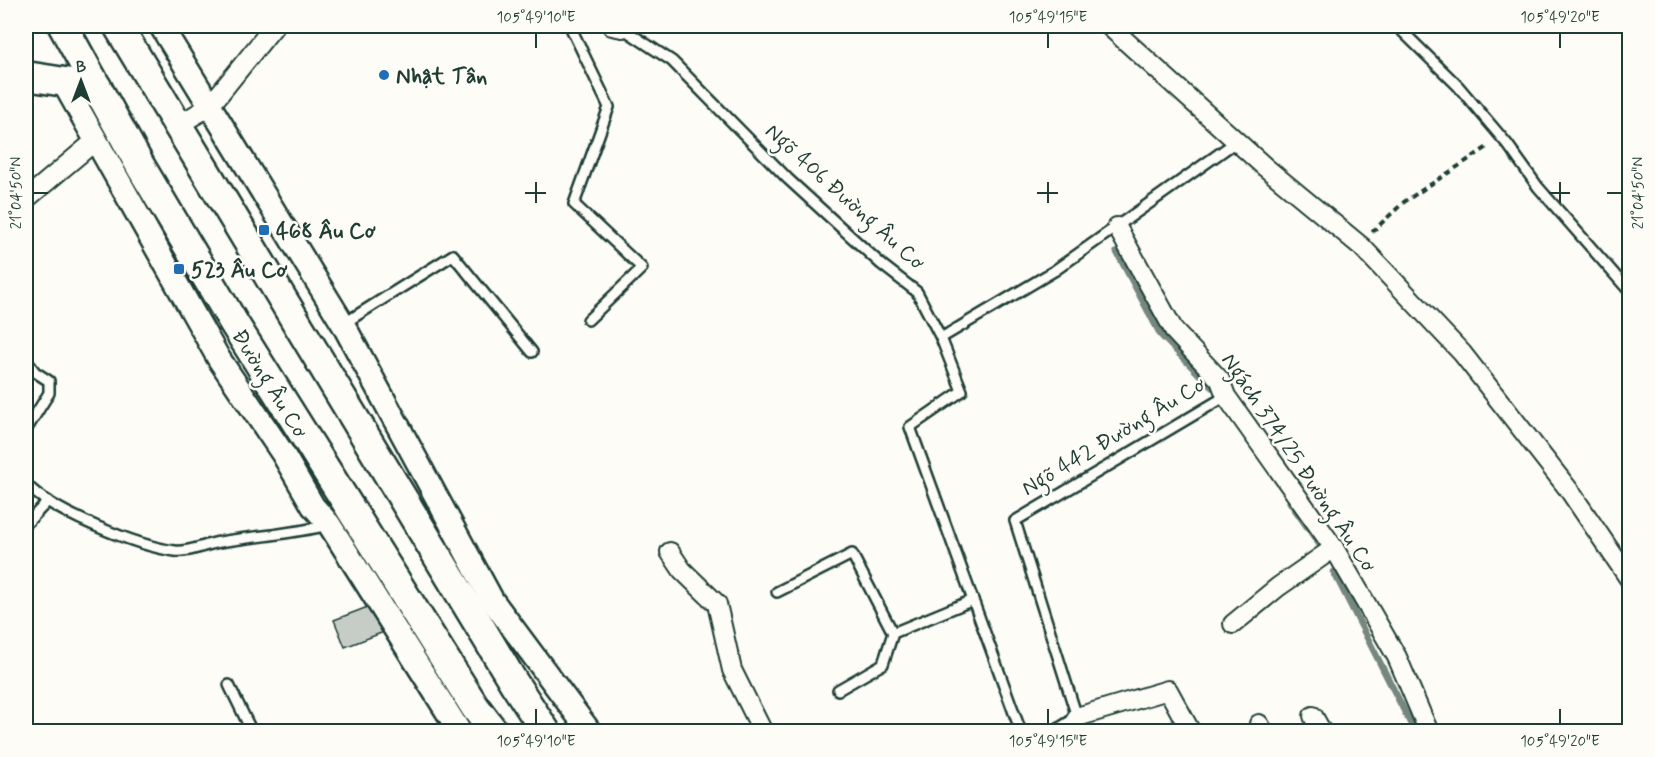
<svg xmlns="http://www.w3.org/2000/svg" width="1655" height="757" viewBox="0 0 1655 757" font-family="Mynerve,sans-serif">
	<rect width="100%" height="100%" fill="#fdfcf7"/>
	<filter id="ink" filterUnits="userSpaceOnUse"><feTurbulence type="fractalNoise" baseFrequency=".0167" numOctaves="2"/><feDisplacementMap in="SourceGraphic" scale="12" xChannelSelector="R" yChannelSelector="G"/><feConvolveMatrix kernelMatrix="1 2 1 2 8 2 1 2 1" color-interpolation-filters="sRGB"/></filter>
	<g filter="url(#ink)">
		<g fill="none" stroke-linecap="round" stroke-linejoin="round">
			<g stroke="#75877f" stroke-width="7">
				<polyline points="1117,252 1161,335 1212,387"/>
				<polyline points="1290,502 1320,545"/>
				<polyline points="1334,572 1415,732"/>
			</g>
		</g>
		<polygon fill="#c6cdc7" stroke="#1f3d34" stroke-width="1.5" points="378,603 389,630 345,647 334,620"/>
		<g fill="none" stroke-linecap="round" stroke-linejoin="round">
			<g stroke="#1f3d34" stroke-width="14">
				<g id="service">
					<polyline points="570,26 609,107 574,204 642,268 588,320"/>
					<polyline points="1397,26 1458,86 1508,145 1538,187 1630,292"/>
					<polyline points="622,28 672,61 788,179 881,264 917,292 941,338 962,391 910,427 1021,732"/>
					<polyline points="343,324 453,255 532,352"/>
					<polyline points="941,338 1054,271 1237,141"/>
					<polyline points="26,360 35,372 49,381 49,393 26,430"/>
					<path d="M26,484C52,512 137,546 175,551C189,553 206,544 220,542C256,536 293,534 328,525"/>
					<polyline points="26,524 48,501"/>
					<polyline points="777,592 852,554 893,633 973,600"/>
					<polyline points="229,685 252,732"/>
					<polyline points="838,690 883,664 893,633"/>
					<polyline points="1053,732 1077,717 1015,521 1226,396"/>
				</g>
			</g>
			<g stroke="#1f3d34" stroke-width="22">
				<g id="minor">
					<polyline points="612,26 622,28"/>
					<polyline points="1109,26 1265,167 1362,247 1462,353 1569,490 1630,580"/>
					<polyline points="178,125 209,107 274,26"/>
					<polyline points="26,199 95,141"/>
					<polyline points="1117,227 1175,332 1220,380 1226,396 1334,548 1397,657 1429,732"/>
					<polyline points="670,552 682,570 717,604 732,670 763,732"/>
					<polyline points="1233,624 1278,587 1334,548"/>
					<polyline points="1313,716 1322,732"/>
					<polyline points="1077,717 1168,690 1191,732"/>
					<polyline points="1259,724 1264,732"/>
				</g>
			</g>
			<g stroke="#1f3d34" stroke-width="27">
				<g id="tertiary">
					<polyline points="161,26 343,324 492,600 590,732"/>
					<polyline points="62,80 219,359 283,454 313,506 329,524 460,732"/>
				</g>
			</g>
			<g stroke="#1f3d34" stroke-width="33">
				<g id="primary">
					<polyline points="63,26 141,167 235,325 475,707 494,732"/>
					<polyline points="118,26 514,683 546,732"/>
					<polyline points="26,76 97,87"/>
				</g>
			</g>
			<polyline stroke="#1f3d34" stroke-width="4" stroke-dasharray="6 4.5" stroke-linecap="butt" points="1372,232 1404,202 1489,146"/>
			<use href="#service" stroke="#fdfcf7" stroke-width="9"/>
			<use href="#minor" stroke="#fdfcf7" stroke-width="18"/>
			<use href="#tertiary" stroke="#fdfcf7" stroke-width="22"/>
			<use href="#primary" stroke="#fdfcf7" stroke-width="28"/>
		</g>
	</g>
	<path fill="none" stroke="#1f3d34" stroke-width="2" d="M536,33V48M1048,33V48M1560,33V48M536,182V203M1048,182V203M1560,182V203M33,193H48M525,193H546M1037,193H1058M1549,193H1570M1607,193H1622M536,709V724M1048,709V724M1560,709V724"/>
	<g fill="#1f6fb2" stroke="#fdfcf7" stroke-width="2">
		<circle cx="384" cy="75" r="6"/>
		<rect x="258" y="224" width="12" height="12" rx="3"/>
		<rect x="173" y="263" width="12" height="12" rx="3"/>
	</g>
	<g text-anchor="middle" stroke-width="5" stroke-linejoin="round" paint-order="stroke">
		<g font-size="22" font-weight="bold" fill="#1f3d34" stroke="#fdfcf7" text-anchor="start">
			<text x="396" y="83">Nhật Tân</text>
			<text x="276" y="238">468 Âu Cơ</text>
			<text x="191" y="277">523 Âu Cơ</text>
		</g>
		<g font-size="22" fill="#1f3d34" stroke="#fdfcf7">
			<text transform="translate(846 196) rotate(42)" y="8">Ngõ 406 Đường Âu Cơ</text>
			<text transform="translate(271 383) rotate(58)" y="8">Đường Âu Cơ</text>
			<text transform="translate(1113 435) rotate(-31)" y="8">Ngõ 442 Đường Âu Cơ</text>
			<text transform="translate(1300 462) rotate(56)" y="8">Ngách 374/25 Đường Âu Cơ</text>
		</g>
	</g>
	<rect width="1655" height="757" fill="none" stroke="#fdfcf7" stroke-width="66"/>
	<g transform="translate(81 81)" stroke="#fdfcf7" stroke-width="4.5" paint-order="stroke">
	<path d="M0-4.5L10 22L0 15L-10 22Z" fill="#1f3d34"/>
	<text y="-9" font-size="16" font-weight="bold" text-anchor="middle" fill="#1f3d34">B</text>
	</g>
	<rect x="33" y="33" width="1589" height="691" fill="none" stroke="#1f3d34" stroke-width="2"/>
	<g font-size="15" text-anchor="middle" fill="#1f3d34">
		<text x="536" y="22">105°49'10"E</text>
		<text x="1048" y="22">105°49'15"E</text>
		<text x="1560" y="22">105°49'20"E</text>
		<text transform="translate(16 193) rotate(-90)" y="5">21°04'50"N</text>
		<text transform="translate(1638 193) rotate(-90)" y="5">21°04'50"N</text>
		<text x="536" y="746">105°49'10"E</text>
		<text x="1048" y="746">105°49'15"E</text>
		<text x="1560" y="746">105°49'20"E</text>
	</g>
</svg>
